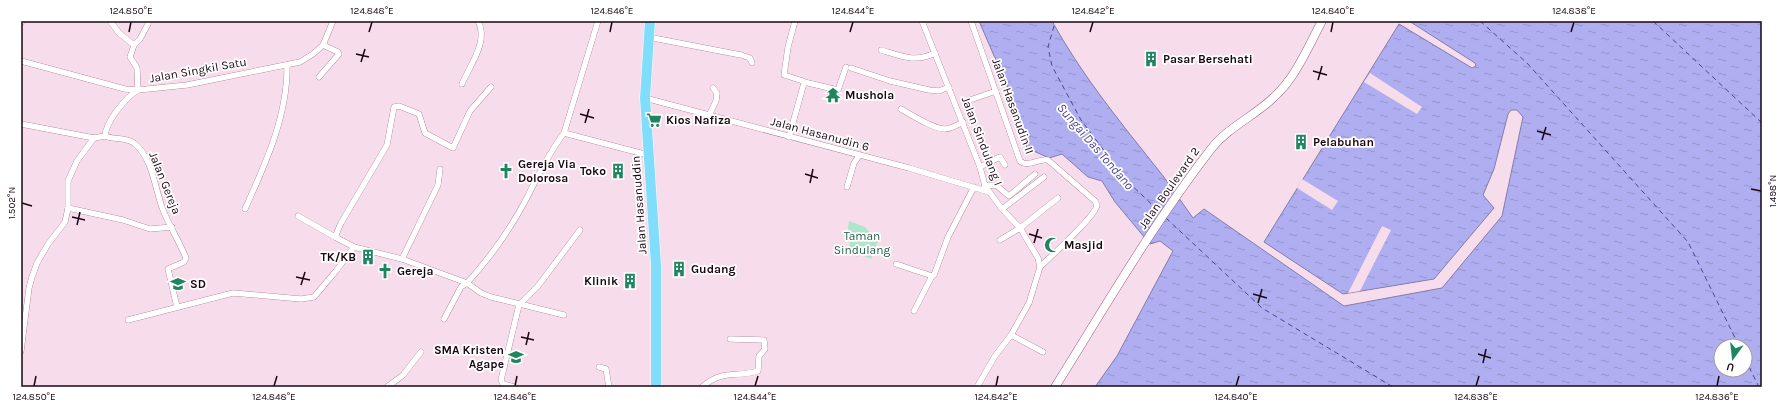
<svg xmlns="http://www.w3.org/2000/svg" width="1783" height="408" viewBox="0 0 1783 408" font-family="Karla,sans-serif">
	<defs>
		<pattern id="water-ripples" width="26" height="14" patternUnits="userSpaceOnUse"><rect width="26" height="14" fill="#aeaef0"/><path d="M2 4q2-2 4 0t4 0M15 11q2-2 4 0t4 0" fill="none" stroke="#9594cd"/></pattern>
	</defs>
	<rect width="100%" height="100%" fill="#f7ddeb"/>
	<polygon fill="#afe6cb" points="849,221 865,227 878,241 871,259 859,254 858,257 851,254 848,227"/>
	<path fill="url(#water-ripples)" stroke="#827cae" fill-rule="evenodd" d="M979,21H1052C1080,72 1116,117 1152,162C1167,180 1180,200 1193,218L1204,209L1344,306L1442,288L1502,216L1523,117L1517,110H1511L1508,114L1494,169L1483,195L1494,208L1434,279L1343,294L1264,242L1399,24L1472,68L1476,66L1475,63L1409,21H1762V387H1095L1117,356L1173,251L1160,241L1150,244L1115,202L1102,181L1088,177L1062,154L1049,158L1027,148L1014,102ZM1721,346H1745V370H1721Z"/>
	<g fill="#f7ddeb">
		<polygon points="1370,73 1422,107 1417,114 1364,82"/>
		<polygon points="1302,179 1338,201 1332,210 1297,188"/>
		<polygon points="1382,226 1391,230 1360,291 1348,293"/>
	</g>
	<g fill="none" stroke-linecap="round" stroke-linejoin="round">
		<g stroke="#4b4591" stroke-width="1" stroke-dasharray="5 4" stroke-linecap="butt">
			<polyline points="1480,21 1527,63 1688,242 1739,346"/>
			<polyline points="1653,21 1762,123"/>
			<polyline points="1054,26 1048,47 1052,66 1081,120 1126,180 1161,213"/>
			<polyline points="1166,218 1262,308 1393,387"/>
			<polyline points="1745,359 1759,387"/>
		</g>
		<g stroke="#975f80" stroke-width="6">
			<g id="minor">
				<path d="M110,21L119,33L134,45L130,57L137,68L138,90C126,97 106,121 105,136C114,140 125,137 134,143C153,158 155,190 163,210C170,227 179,241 186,258L184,262L168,269L177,307"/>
				<polyline points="922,21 980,167 985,186 1002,209 1020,228 1038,258 1040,267 1029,303 1011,335 995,356 977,387"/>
				<path d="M971,21L1020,161C1028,168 1039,158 1048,160L1095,201L1097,205C1096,216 1051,256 1040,267"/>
				<polyline points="21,23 22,21"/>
				<polyline points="648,37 741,55 750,58 752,63"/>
				<polyline points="134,45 140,39 148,24"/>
				<path d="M881,50C901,56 915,63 935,53"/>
				<polyline points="21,61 125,89 138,90 187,85 300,62 313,54 323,45 333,21"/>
				<polyline points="851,68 890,81 929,90 939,91 949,87"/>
				<polyline points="319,77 339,54 338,52 323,45"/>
				<polyline points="804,82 838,90 846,67"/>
				<path d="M462,84C470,65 489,41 478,21"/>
				<polyline points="491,87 470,111 453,148 425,133 419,114 399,106 394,107 387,145 341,223 335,237 354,247 402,259 467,283 481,293 491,297 564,315"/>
				<polyline points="645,98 909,168 989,192"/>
				<polyline points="970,100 996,91"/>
				<path d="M901,109C912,115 933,129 945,129C951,129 957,125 963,122"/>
				<polyline points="709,115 716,101 717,93 713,88"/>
				<polyline points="21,124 94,138 105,136"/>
				<polyline points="564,133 598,21"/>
				<polyline points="789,137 804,83 803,81 784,75 788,47 795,21"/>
				<polyline points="980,167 1000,157 1005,165"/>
				<polyline points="985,186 996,185 1009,196 1035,174"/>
				<polyline points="847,187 854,163 859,156"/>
				<polyline points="68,208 123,220 150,229 172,227"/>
				<path d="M245,209C265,165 288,115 287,65"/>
				<polyline points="1002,209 1044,177"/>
				<polyline points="298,216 335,237"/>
				<polyline points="1000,240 1020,228 1058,198"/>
				<polyline points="402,259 438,185 440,169"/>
				<polyline points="896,264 932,276 934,275 948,237 974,187"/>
				<polyline points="914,311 932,276"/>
				<path d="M444,319L461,287L467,283C489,259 507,234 523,205C536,181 547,155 564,133L648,155"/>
				<polyline points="128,320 233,293 301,299 314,297 336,271 354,247"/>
				<polyline points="1011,335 1043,352"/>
				<polyline points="21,351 29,288 32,277 37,263 48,244 65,222 68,208 68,181 77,161 94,138"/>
				<polyline points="599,367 606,369 609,387"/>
				<polyline points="387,387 403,375 421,352"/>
				<polyline points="515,387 503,384 501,380 519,305 538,286 580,230"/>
				<path d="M702,387C723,369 735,378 758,371L759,356L765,349L764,340L730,339"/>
			</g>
		</g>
		<g stroke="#975f80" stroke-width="9">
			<path id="secondary" d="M1055,387C1105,307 1153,224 1211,149C1228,127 1255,116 1274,97C1296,77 1308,47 1322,21"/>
		</g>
		<g stroke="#fff" stroke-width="11">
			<polyline id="trunk" points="650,21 645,98 656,265 656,387"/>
		</g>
		<use href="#minor" stroke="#fff" stroke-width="5.5"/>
		<use href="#secondary" stroke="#fff" stroke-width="8"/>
		<use href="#trunk" stroke="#80defc" stroke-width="10"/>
	</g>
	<path fill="none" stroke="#1b0613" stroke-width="1.5" d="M129,32L131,22M369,32L372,22M610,32L612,22M850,32L853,22M1090,32L1093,22M1331,32L1333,22M1571,32L1574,22M356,54L369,57M361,62L365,49M1313,71L1327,75M1318,80L1322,66M580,114L594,118M585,123L589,109M1537,131L1551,135M1542,140L1546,127M805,174L818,178M810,183L813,169M1751,189L1761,191M22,203L32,206M72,217L85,220M77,225L80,212M1029,234L1042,238M1034,243L1038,229M296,277L310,280M301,285L305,272M1253,294L1267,298M1258,303L1262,289M521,337L534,340M526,345L529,332M1478,354L1491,358M1483,363L1486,349M34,386L36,376M274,386L277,376M515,386L517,376M755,386L758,376M996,386L998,376M1236,386L1239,376M1476,386L1479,376M1717,386L1719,376"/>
	<defs>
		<g id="building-bare" transform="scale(1.2)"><path d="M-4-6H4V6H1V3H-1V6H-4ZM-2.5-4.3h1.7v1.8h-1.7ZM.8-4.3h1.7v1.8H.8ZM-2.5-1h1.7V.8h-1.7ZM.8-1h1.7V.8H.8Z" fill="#1e8560" stroke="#fff" stroke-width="2.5" paint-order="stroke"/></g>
		<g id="temple-bare" transform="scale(1.2)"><path d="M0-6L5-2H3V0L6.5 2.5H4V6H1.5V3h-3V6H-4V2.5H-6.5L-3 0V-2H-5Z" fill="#1e8560" stroke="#fff" stroke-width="2.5" paint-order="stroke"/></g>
		<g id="supermarket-bare" transform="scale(1.2)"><path d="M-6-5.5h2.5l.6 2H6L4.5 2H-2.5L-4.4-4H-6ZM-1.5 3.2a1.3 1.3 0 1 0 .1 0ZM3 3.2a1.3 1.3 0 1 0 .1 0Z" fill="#1e8560" stroke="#fff" stroke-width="2.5" paint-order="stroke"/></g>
		<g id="church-bare" transform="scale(1.2)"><path d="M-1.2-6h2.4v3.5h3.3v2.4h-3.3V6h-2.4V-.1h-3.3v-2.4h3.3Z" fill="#1e8560" stroke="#fff" stroke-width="2.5" paint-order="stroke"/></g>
		<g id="mosque-bare" transform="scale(1.2)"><path d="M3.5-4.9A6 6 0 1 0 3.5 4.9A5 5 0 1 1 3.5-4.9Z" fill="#1e8560" stroke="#fff" stroke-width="2.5" paint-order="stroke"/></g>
		<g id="school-bare" transform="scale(1.2)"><path d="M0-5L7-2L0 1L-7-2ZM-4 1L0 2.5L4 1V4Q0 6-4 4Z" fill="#1e8560" stroke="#fff" stroke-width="2.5" paint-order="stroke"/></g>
	</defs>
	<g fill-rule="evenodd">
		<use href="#building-bare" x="1151" y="59"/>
		<use href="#temple-bare" x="833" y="95"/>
		<use href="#supermarket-bare" x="654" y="120"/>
		<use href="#building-bare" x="1301" y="142"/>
		<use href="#church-bare" x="506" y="171"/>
		<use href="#building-bare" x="618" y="171"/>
		<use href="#mosque-bare" x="1052" y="245"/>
		<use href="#building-bare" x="368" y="257"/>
		<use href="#building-bare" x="679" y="269"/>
		<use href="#church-bare" x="385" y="271"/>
		<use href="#building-bare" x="630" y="281"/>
		<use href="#school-bare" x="178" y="284"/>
		<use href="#school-bare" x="516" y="357"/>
	</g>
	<g text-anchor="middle" stroke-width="3.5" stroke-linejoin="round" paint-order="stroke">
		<g font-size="12" font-weight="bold" fill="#1b0613" stroke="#fff" text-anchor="start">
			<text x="1163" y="63">Pasar Bersehati</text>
			<text x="845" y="99">Mushola</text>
			<text x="666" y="124">Kios Nafiza</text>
			<text x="1313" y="146">Pelabuhan</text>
			<text x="518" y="168">Gereja Via<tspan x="518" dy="14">Dolorosa</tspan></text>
			<text x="606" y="175" text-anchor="end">Toko</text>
			<text x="1064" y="249">Masjid</text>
			<text x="356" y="261" text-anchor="end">TK/KB</text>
			<text x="691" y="273">Gudang</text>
			<text x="397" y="275">Gereja</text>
			<text x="618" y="285" text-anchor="end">Klinik</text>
			<text x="190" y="288">SD</text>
			<text x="504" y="354" text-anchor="end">SMA Kristen<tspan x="504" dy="14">Agape</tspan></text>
		</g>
		<g font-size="12" fill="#1b0613" stroke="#fff">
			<text transform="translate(198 70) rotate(-10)" y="4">Jalan Singkil Satu</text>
			<text transform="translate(1013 106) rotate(70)" y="4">Jalan Hasanudin II</text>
			<text transform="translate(820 134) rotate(15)" y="4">Jalan Hasanudin 6</text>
			<text transform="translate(982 141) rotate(69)" y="4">Jalan Sindulang I</text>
			<text transform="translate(165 183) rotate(68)" y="4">Jalan Gereja</text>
			<text transform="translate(1169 188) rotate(-55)" y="4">Jalan Boulevard 2</text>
			<text transform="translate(639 205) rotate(-94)" y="4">Jalan Hasanuddin</text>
		</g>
		<g font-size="12" fill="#235e46" stroke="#fff">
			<text x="862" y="240">Taman<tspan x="862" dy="14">Sindulang</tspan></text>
		</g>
		<g font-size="13" font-style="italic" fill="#4b4591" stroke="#fff">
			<text transform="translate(1096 146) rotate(49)" y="5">Sungai Das Tondano</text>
		</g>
	</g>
	<rect width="1783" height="408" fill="none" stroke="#ffffff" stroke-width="44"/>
	<g transform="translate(1733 358) rotate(195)"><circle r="19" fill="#ffffff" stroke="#a49ba1"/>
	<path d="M0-3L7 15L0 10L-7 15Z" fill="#1e8560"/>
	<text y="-6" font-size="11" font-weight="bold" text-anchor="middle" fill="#1b0613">U</text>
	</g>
	<rect x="22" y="22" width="1739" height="364" fill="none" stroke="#1b0613" stroke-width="1.5"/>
	<g font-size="10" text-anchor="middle" fill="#1b0613">
		<text x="131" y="14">124.850°E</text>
		<text x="372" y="14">124.848°E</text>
		<text x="612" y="14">124.846°E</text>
		<text x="853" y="14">124.844°E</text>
		<text x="1093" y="14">124.842°E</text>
		<text x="1333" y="14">124.840°E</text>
		<text x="1574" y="14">124.838°E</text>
		<text transform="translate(1772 191) rotate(-90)" y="4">1.498°N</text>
		<text transform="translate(11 203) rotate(-90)" y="4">1.502°N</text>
		<text x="34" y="400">124.850°E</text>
		<text x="274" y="400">124.848°E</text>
		<text x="515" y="400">124.846°E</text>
		<text x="755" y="400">124.844°E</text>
		<text x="996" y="400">124.842°E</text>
		<text x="1236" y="400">124.840°E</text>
		<text x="1476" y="400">124.838°E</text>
		<text x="1717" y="400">124.836°E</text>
	</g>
</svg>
